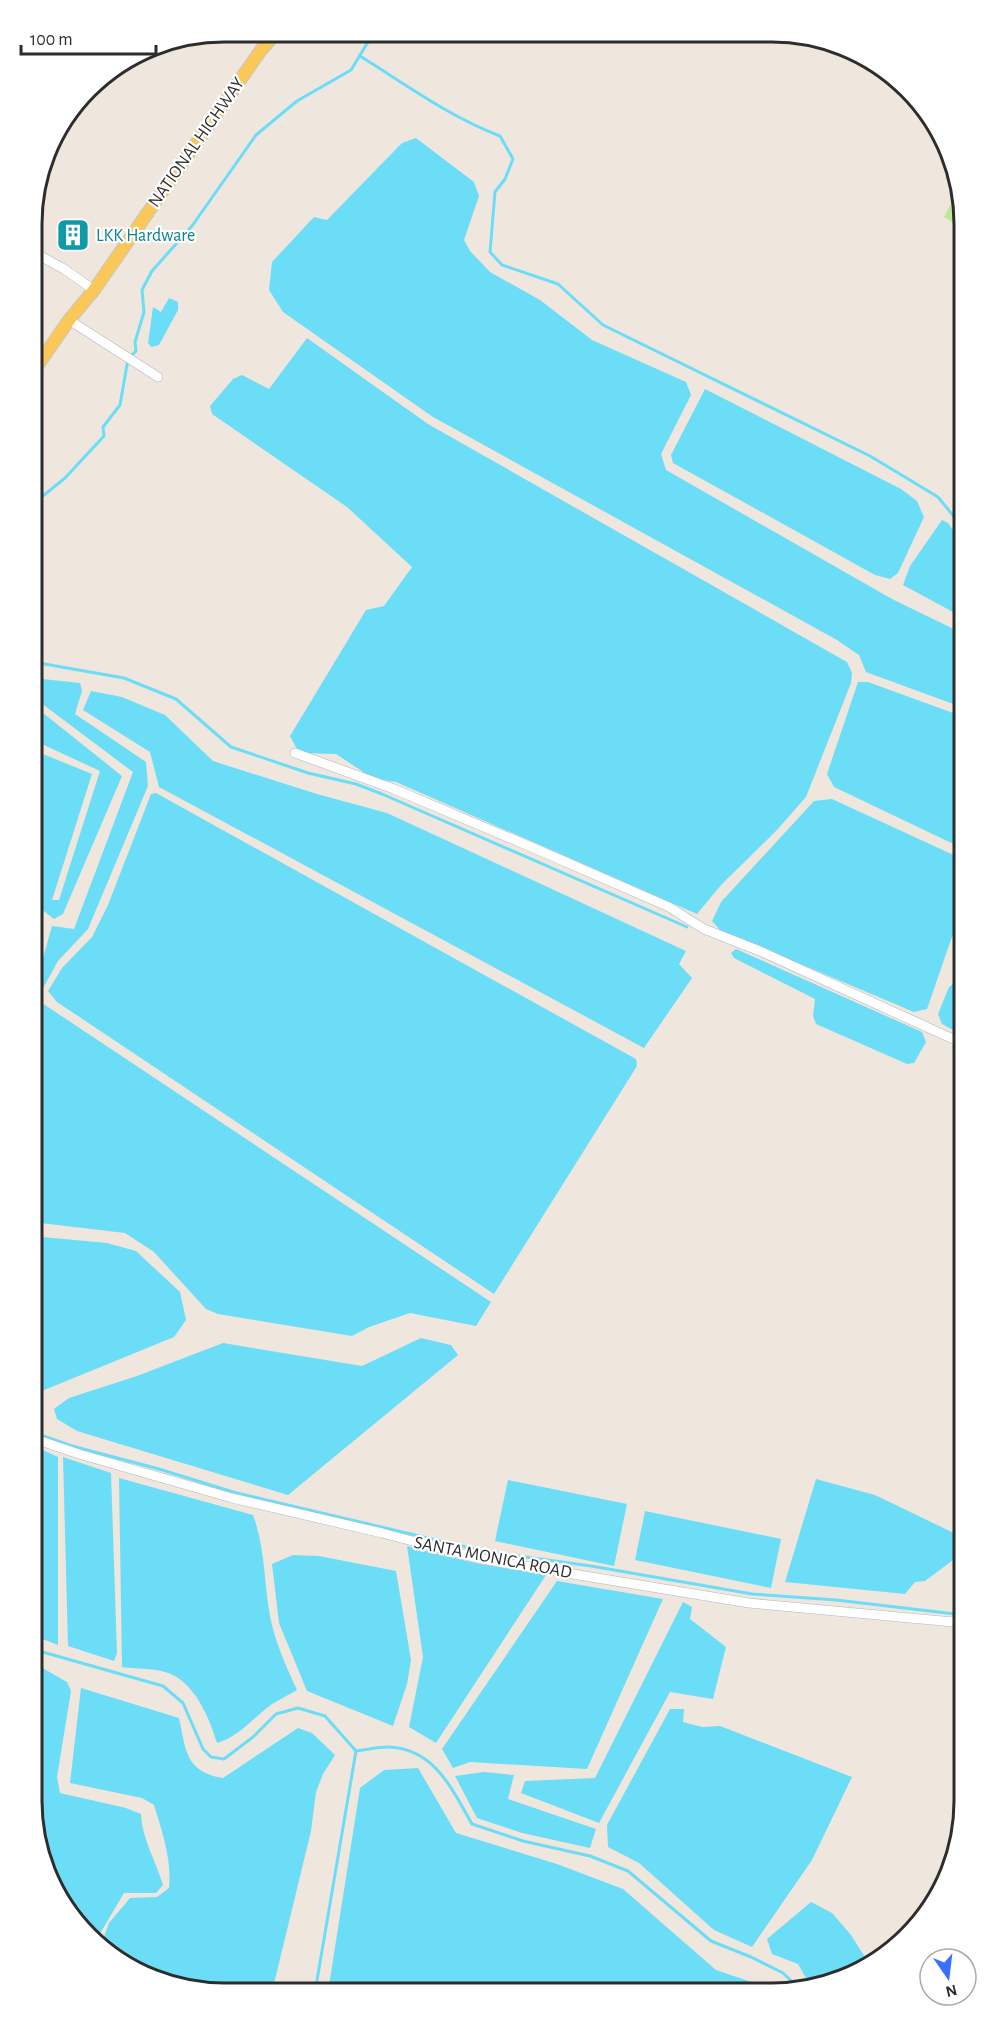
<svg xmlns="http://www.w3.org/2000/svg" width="996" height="2025" viewBox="0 0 996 2025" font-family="'Alegreya Sans',sans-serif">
	<rect width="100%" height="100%" fill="#efe7de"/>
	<polygon fill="#bae998" points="947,151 954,163 964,229 944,217 957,192 945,178"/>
	<g fill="#6bddf7">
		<polygon points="416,138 474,182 479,196 464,240 470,251 490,272 540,300 592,340 686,382 691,395 661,454 666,470 892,599 964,634 964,708 866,672 859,655 837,640 433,417 283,312 269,290 272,262 314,217 327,220 402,143"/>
		<polygon points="169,298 178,302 178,310 159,345 151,347 148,343 153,307 161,312"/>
		<polygon points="307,338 428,424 847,662 852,673 851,683 806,797 777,830 721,885 697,914 396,782 374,779 336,754 299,753 290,736 366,610 384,606 412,567 347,507 212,414 210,406 233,379 242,375 269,389"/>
		<polygon points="705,389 901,489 917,501 924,517 898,573 890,579 875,575 673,463 671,455"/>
		<polygon points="942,520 948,523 964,545 964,618 903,585 910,566"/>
		<polygon points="33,678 80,683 82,691 75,714 146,762 148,786 88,929 58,961 41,992 34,990 52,926 74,929 133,772 33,697"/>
		<polygon points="858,682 868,682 964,717 964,849 834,787 827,774"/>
		<polygon points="91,691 122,697 165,715 213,761 317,794 387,813 686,951 679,964 692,978 644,1048 159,787 150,752 83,710"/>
		<polygon points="33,705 122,776 63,914 54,919 32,902 33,750 92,774 52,900 59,900 100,771 33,740"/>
		<polygon points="156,793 636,1059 637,1066 494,1294 57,1002 48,991 62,968 92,937 108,905 151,794"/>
		<polygon points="832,799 958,857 964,864 964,902 927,1009 914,1012 720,930 712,921 721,902 814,801"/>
		<polygon points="736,949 922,1032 926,1042 914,1063 907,1064 816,1024 813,1016 815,999 734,958 731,953"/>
		<polygon points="958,981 964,985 964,1036 942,1024 938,1014 949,987"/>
		<polygon points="39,1001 491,1302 476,1326 410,1313 369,1327 352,1336 218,1314 206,1309 154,1252 125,1233 32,1222 32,1002"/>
		<polygon points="32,1236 107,1243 136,1251 180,1292 186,1320 174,1337 32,1395"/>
		<polygon points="421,1338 451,1345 458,1355 288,1495 77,1431 57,1419 54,1409 69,1398 137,1376 223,1343 362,1366"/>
		<polygon points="32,1445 58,1457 58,1645 32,1635"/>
		<polygon points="63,1457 111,1473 117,1653 114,1661 68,1646"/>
		<path d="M119,1478L253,1515C265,1547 264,1582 270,1616C275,1642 286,1666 297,1690C289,1695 280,1699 272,1704C254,1717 239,1737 217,1743C209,1717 194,1680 165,1672C152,1668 136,1669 122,1667Z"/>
		<polygon points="816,1479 875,1495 958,1535 964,1531 964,1560 953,1560 925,1581 915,1582 905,1594 785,1582"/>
		<polygon points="508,1480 627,1504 614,1566 495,1541"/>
		<polygon points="645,1511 781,1539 771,1588 635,1560"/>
		<polygon points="407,1546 475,1563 546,1575 436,1743 409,1727 423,1657"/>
		<polygon points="293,1555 319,1556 396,1571 411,1660 407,1684 393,1726 307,1691 279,1623 272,1564"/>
		<polygon points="557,1581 663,1599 587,1769 470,1762 453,1768 442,1749"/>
		<polygon points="683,1602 692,1607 690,1619 726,1647 713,1699 670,1692 599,1823 521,1793 525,1781 595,1778"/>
		<path d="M32,1662L67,1682L71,1691L57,1777L60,1793L126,1808L141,1814C142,1839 156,1861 163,1885L156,1893H124L95,1942L42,1862L32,1801Z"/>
		<path d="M81,1688L179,1718C186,1750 185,1772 223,1778L298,1728L312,1733L335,1755L323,1774L316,1792L311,1831L272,1992H199L139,1974L100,1948L109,1923L130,1898L157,1897L169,1888C172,1860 162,1831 154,1805L142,1798L70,1783Z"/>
		<polygon points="670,1709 684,1709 683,1722 702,1727 720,1726 852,1777 812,1860 752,1947 714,1930 639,1863 608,1847 607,1825"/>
		<polygon points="418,1768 456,1833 557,1864 623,1889 716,1970 781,1992 328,1992 360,1788 384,1770"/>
		<polygon points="484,1772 514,1775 508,1799 596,1829 590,1848 522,1833 477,1818 455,1776"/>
		<polygon points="811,1902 832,1913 851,1935 870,1965 833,1983 811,1987 798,1964 772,1954 767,1939"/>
	</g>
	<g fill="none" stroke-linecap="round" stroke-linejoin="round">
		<g stroke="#6bddf7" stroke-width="3">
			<path d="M360,56C405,84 450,117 500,136L513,159L505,179L495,192L490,252L502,265L558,284L603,325L870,456L938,497L964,529"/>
			<polyline points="931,127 932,129"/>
			<polyline points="33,504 65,478 104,436 103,427 120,405 128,359 136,351 135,342 144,312 142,290 152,271 192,226 256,135 297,101 351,70 374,32"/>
			<polyline points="33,662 124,678 176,699 231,747 308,773 356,784 382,794 687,927"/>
			<polyline points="32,1432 72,1446 159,1469 233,1492 483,1551 591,1566 752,1594 836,1600 964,1615"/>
			<polyline points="32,1649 163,1686 183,1703 203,1749 211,1757 224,1759 253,1737 276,1714 298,1708 325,1716 356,1751 315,1992"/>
			<path d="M356,1751C366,1750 377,1747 388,1747C434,1748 452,1789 472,1824L523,1841L590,1856L628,1871L711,1941L751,1957L783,1973L800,1989"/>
		</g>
		<g stroke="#b2b6c1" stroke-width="10">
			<g id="minor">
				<polyline points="46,157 86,93"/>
				<polyline points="33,252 64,269 94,290"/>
				<polyline points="69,320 158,377"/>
				<polyline points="295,753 394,789 536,849 669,907 704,929 760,951 964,1044"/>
				<polyline points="32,1438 79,1454 232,1498 382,1533 481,1559 749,1603 964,1623"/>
			</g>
		</g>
		<g stroke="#c8c8c8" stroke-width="14">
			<polyline id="major" points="33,372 69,320 94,290 261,50 277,32"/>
		</g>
		<use href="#minor" stroke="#fff" stroke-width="9"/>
		<use href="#major" stroke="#fac858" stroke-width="12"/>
	</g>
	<defs>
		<g id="building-square" transform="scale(1.725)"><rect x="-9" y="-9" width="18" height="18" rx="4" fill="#0f9aa8" stroke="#fff"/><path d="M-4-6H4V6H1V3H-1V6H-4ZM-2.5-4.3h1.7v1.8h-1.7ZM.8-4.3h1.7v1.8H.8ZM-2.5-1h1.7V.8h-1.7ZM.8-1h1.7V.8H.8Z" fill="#fff"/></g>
	</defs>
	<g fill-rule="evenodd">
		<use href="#building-square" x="73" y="235"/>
	</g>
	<g text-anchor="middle" stroke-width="4.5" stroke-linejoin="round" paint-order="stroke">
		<g font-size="18" fill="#2d2d2d" stroke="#fff">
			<text transform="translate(196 142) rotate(-55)" y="6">NATIONAL HIGHWAY</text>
			<text transform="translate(493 1557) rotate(11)" y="6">SANTA MONICA ROAD</text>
		</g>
		<g font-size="18" fill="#0d838f" stroke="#fff" text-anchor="start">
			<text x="96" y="241">LKK Hardware</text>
		</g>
	</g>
	<path d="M0 0H996V2025H0ZM224 42H772A182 182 0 0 1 954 224V1801A182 182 0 0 1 772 1983H224A182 182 0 0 1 42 1801V224A182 182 0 0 1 224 42Z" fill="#fff" fill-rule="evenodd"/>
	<path fill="none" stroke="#2d2d2d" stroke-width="3" d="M224 42H772A182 182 0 0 1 954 224V1801A182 182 0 0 1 772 1983H224A182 182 0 0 1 42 1801V224A182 182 0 0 1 224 42Z"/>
	<g transform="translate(948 1977) rotate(166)"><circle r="28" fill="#ffffff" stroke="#ababab" stroke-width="1.5"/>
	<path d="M0-4.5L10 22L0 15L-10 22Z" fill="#3b6fff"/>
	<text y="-9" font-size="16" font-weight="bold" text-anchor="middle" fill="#2d2d2d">N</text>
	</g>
	<path d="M21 45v9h135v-9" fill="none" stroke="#2d2d2d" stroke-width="3"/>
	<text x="30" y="45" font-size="18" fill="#2d2d2d" stroke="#ffffff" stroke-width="4.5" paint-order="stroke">100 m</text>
</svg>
